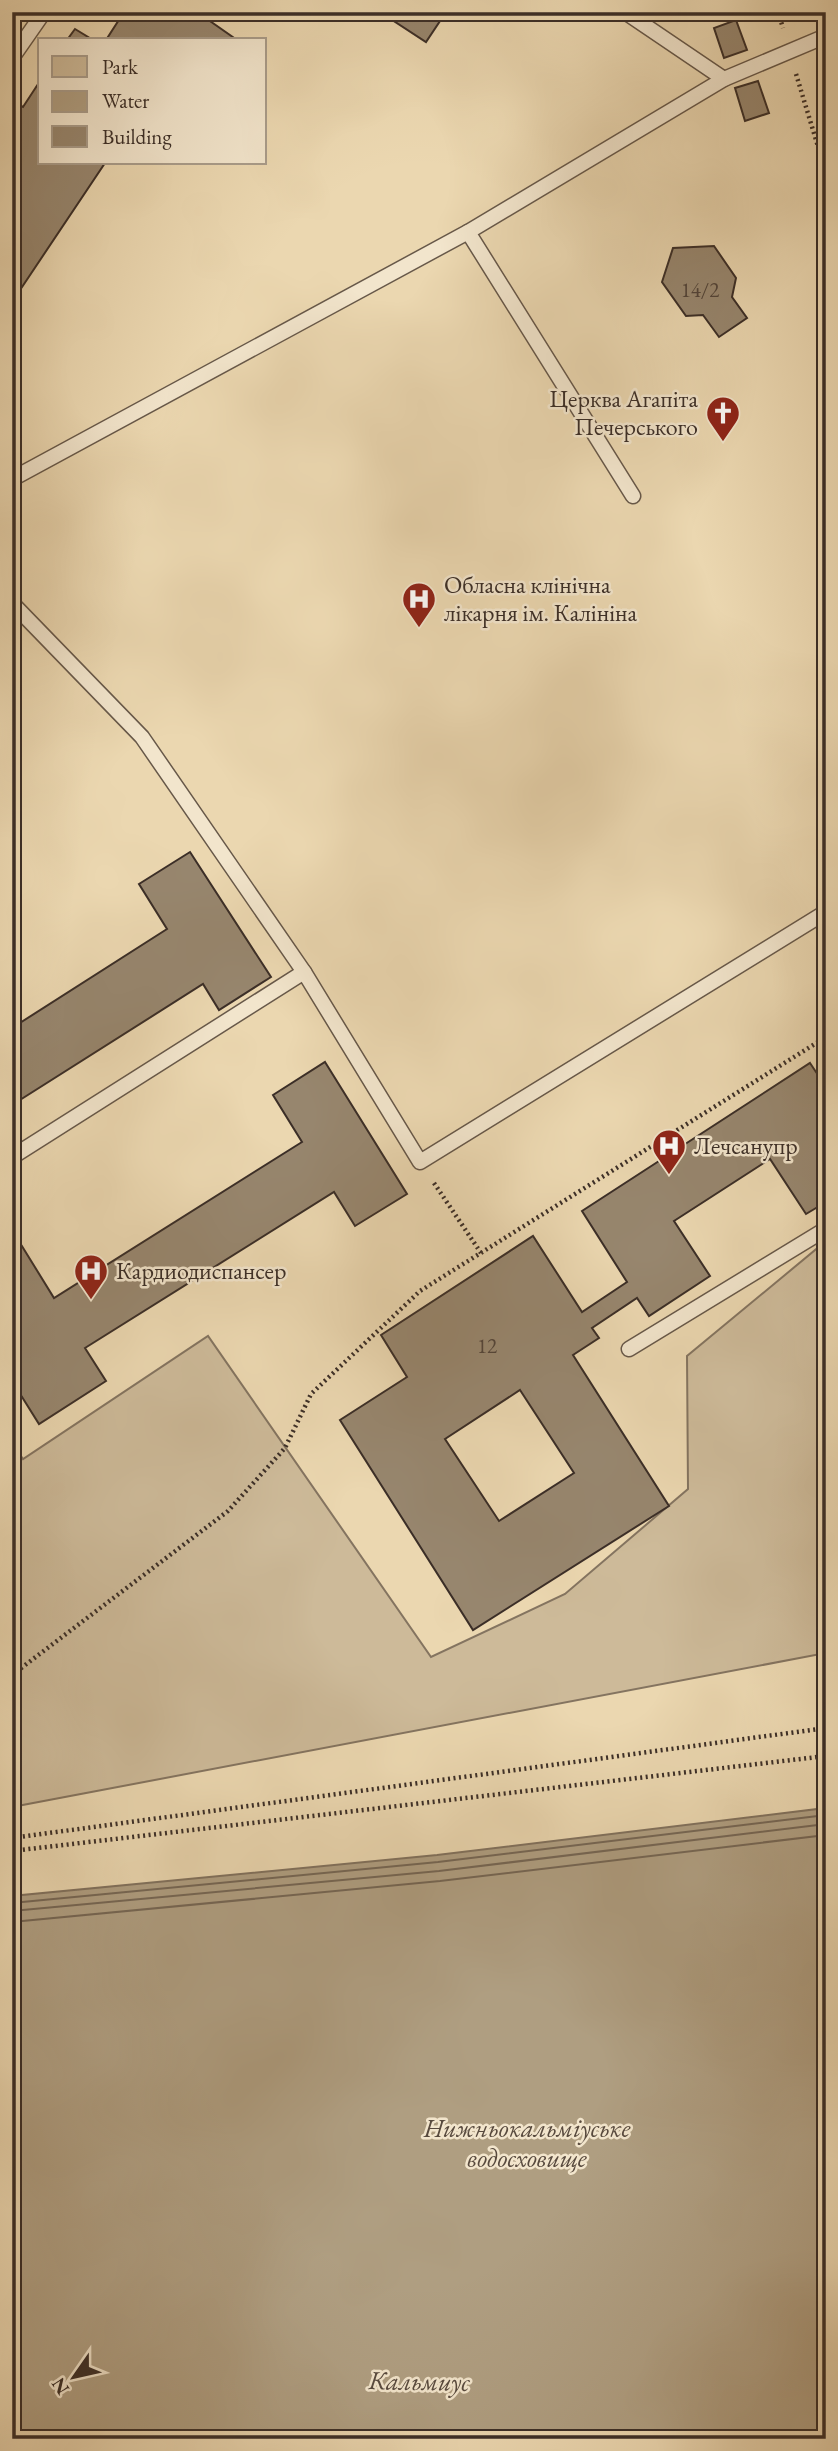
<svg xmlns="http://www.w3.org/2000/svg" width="838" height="2451" viewBox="0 0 838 2451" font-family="'EB Garamond',serif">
	<rect width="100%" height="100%" fill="#ebd7b0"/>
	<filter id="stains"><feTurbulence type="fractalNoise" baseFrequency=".00286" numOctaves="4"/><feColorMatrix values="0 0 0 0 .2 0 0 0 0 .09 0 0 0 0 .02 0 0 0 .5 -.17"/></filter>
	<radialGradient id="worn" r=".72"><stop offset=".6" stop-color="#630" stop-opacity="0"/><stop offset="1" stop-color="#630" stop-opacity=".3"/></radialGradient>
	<polygon fill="#cdba99" stroke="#847460" stroke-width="2" points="826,1241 826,1653 12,1807 12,1443 23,1459 208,1336 431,1657 565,1594 688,1489 687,1356"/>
	<polygon fill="#af9e81" stroke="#81715d" stroke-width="2" points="826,1808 826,2439 12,2439 12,1896 437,1855"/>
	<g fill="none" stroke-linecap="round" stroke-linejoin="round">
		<g stroke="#756654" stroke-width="2">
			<polyline points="12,1903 438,1862 826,1815"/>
			<polyline points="12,1911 439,1871 826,1824"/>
			<polyline points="12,1922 440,1881 826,1835"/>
		</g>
	</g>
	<g fill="#97866e" stroke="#3b2e27" stroke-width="2" fill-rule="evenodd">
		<polygon points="124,12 197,12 237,40 106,40"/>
		<polygon points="380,12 446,12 426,42"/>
		<polygon points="736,20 747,50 724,58 714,28"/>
		<polygon points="75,29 93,40 67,40"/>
		<polygon points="40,81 40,163 105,163 12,302 12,101 23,107"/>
		<polygon points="758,81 769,113 745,121 735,88"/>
		<polygon points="714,246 736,278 732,297 747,318 719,337 703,315 686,316 662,282 673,248"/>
		<polygon points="190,852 271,977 219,1010 203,984 12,1105 12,1028 167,929 139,884"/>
		<polygon points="325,1062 407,1194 355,1226 334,1192 85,1348 106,1381 39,1424 12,1381 12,1230 54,1298 302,1142 273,1095"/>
		<path d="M810,1063L826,1087V1202L806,1214L770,1159L674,1221L710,1276L649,1316L637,1298L592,1328L599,1338L573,1355L669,1506L473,1630L340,1420L407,1377L381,1335L533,1236L582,1312L627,1282L582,1211ZM520,1390L574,1473L499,1521L445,1439Z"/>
	</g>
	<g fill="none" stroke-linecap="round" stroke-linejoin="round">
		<g stroke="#675849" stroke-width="17">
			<g id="lane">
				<polyline points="625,12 724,79"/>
				<polyline points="12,58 44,12"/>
				<polyline points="12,479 468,232"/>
				<polyline points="633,496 468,232 724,79 826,36"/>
				<polyline points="12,603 142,737 304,972 420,1162 826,912"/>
				<polyline points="12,1157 304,972"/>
				<polyline points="629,1349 826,1229"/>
			</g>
		</g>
		<g stroke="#3b2e27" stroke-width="4.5" stroke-dasharray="2 3.5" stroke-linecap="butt">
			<polyline points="778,12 783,28"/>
			<polyline points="796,74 826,173"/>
			<polyline points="434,1183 481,1253"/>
			<polyline points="12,1675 228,1511 285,1448 311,1394 420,1291 826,1037"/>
			<polyline points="12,1838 826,1728"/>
			<polyline points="12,1851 826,1756"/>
		</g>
		<use href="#lane" stroke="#f2e5cc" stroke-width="14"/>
	</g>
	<defs>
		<g id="church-pin" transform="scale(1.75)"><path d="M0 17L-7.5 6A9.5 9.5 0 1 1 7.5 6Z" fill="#8f2418" stroke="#f2e5cc"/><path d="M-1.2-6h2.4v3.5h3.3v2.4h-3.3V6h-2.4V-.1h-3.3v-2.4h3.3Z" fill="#fff"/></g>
		<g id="hospital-pin" transform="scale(1.75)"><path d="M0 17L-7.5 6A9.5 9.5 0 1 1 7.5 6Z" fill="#8f2418" stroke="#f2e5cc"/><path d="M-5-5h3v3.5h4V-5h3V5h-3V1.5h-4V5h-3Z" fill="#fff"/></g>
	</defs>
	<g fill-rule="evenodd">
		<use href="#church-pin" x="723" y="413"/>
		<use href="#hospital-pin" x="419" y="599"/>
		<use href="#hospital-pin" x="669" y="1146"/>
		<use href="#hospital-pin" x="91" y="1271"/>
	</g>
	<g text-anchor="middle" stroke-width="5" stroke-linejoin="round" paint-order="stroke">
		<g font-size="21" fill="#524439">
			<text x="700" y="297">14/2</text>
			<text x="487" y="1353">12</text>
		</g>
		<g font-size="24" fill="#3b2e27" stroke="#f2e5cc" text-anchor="start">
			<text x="698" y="407" text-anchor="end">Церква Агапіта<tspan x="698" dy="28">Печерського</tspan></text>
			<text x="444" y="593">Обласна клінічна<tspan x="444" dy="28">лікарня ім. Калініна</tspan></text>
			<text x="694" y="1154">Лечсанупр</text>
			<text x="116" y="1279">Кардиодиспансер</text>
		</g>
		<g font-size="26" font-style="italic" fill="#584a3e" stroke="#f2e5cc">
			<text x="527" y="2137">Нижньокальміуське<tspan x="527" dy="30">водосховище</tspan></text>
			<text transform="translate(419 2381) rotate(1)" y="9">Кальмиус</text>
		</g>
	</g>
	<rect width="838" height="2451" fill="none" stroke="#ebd7b0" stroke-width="42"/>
	<rect x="14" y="14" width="810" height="2423" fill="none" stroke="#3b2e27" stroke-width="3.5"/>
	<rect x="21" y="21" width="796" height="2409" fill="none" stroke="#3b2e27" stroke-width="2"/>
	<rect x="38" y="38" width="228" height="126" fill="#f2e5cc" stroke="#a99c8a" stroke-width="2"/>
	<rect x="52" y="56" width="35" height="21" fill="#cdba99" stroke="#a99c8a" stroke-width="2"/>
	<text x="102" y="74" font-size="21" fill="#3b2e27">Park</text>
	<rect x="52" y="91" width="35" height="21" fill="#af9e81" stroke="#a99c8a" stroke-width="2"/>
	<text x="102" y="108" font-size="21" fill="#3b2e27">Water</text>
	<rect x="52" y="126" width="35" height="21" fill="#97866e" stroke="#a99c8a" stroke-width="2"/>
	<text x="102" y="144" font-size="21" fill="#3b2e27">Building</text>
	<g transform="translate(74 2377) rotate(236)" stroke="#f2e5cc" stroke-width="5" paint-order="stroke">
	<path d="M0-5L12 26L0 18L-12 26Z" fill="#3b2e27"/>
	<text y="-10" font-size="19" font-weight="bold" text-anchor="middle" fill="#3b2e27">N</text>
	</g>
	<rect width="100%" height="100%" filter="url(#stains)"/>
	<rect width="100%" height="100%" fill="url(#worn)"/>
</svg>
